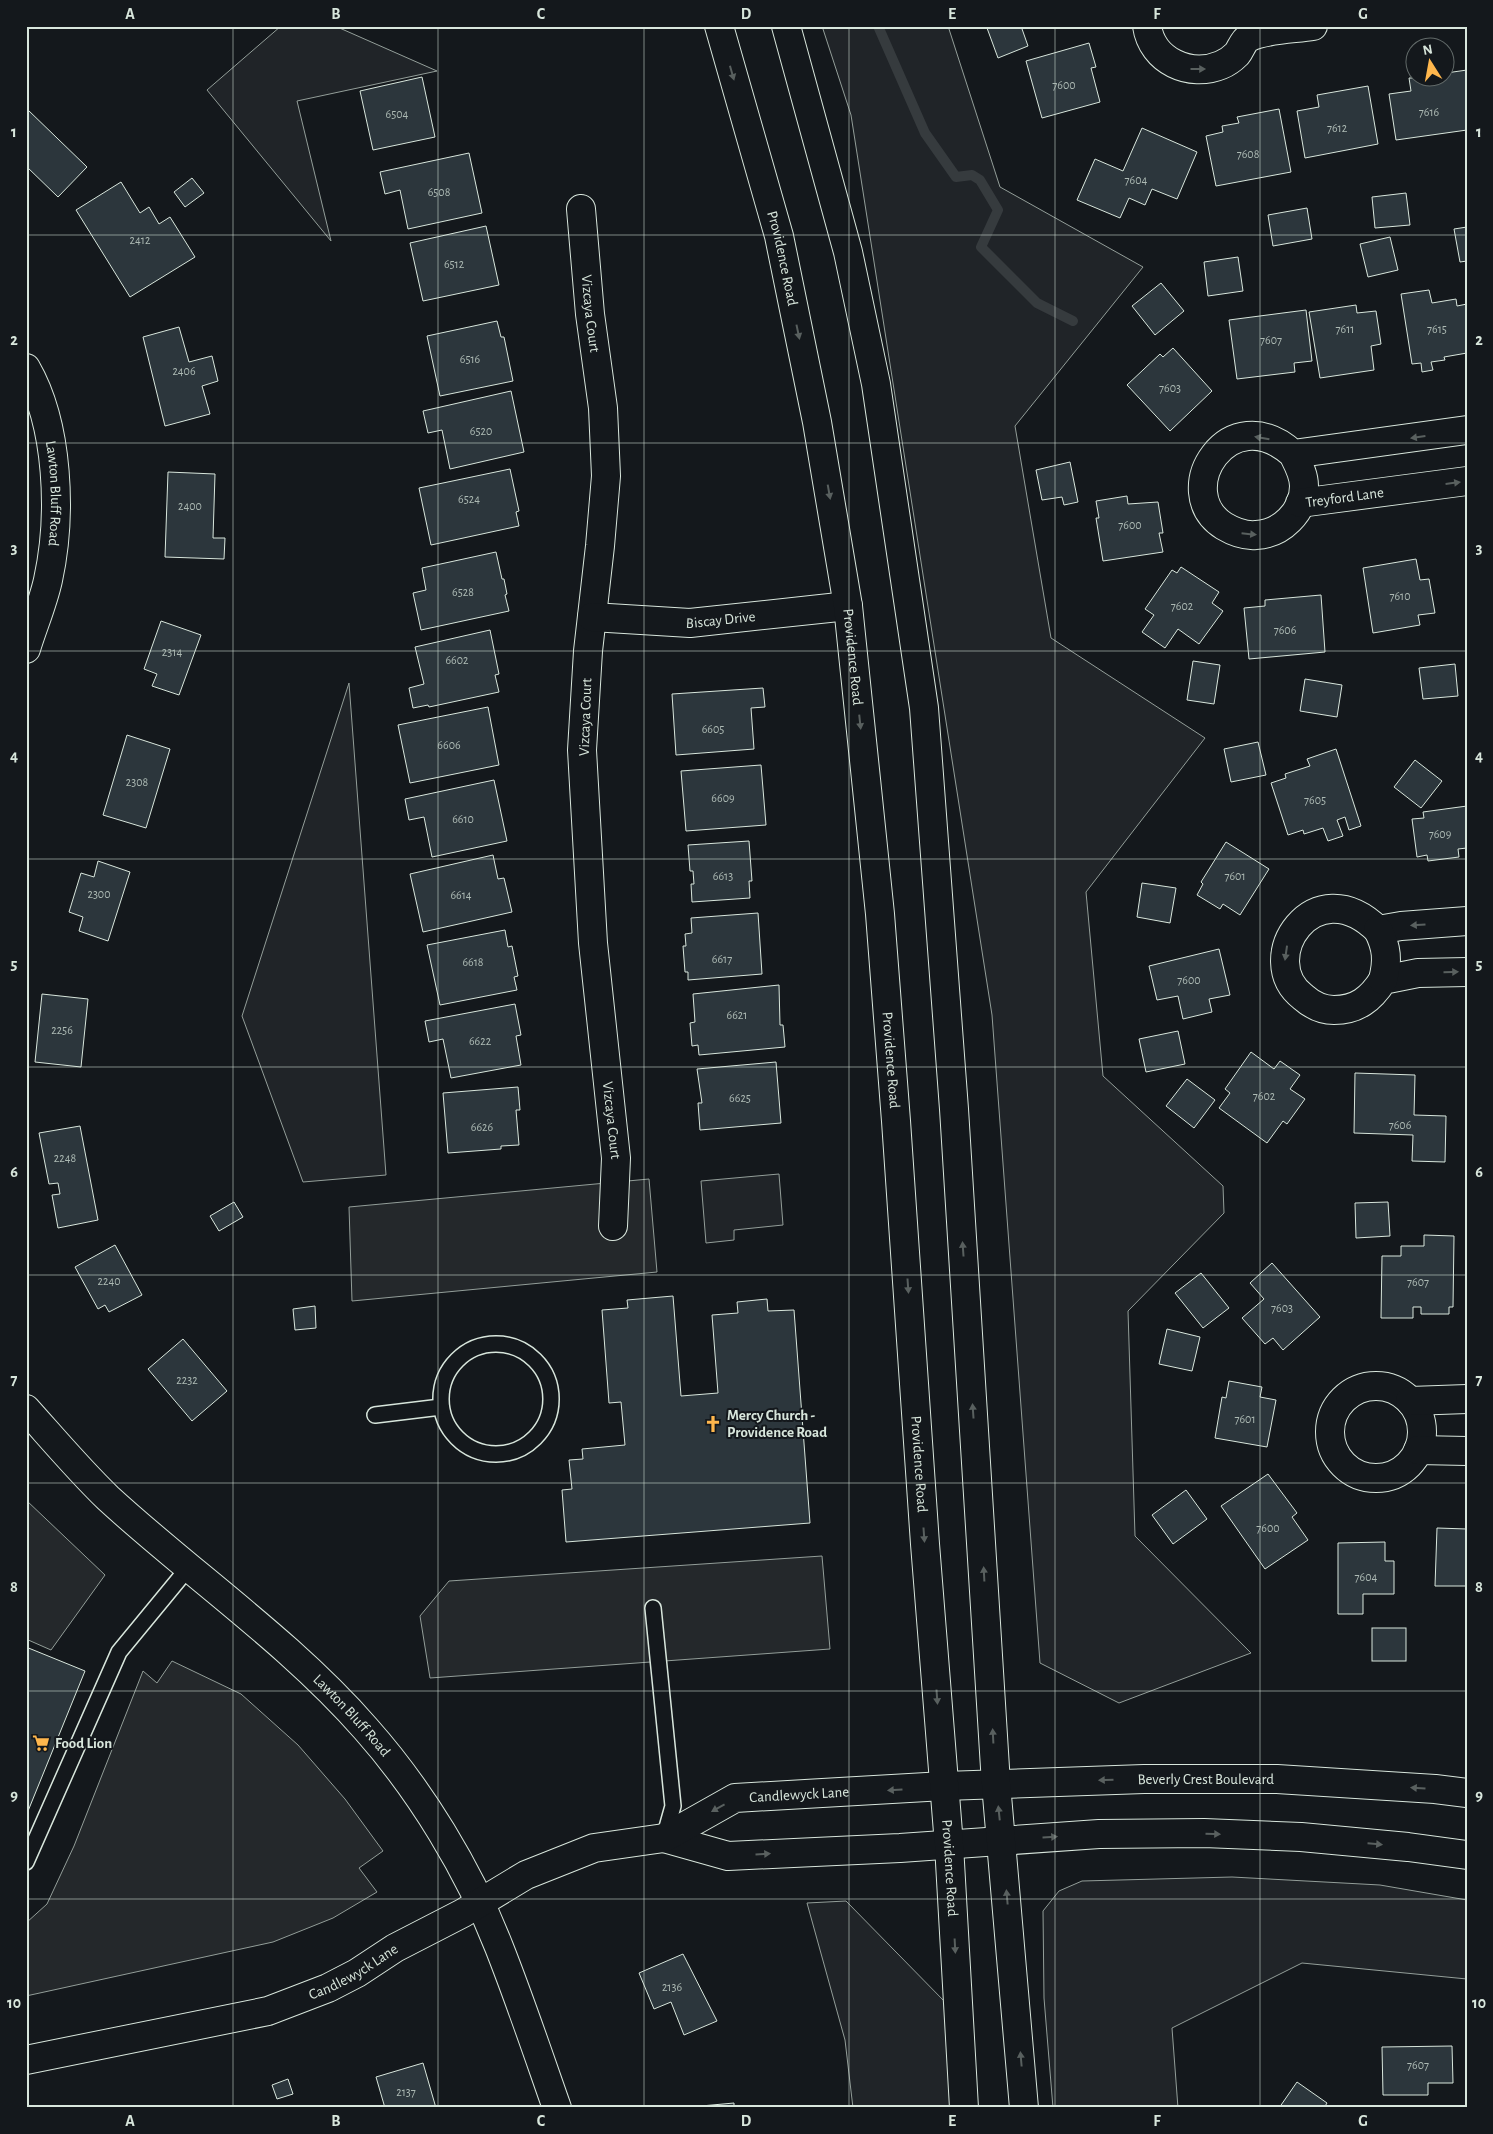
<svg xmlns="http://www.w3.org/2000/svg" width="1493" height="2134" viewBox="0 0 1493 2134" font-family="'Alegreya Sans',sans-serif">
	<rect width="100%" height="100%" fill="#14181c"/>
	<g fill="#202428" stroke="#939e99">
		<polygon points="281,26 335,26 437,71 297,101 331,241 207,90"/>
		<polygon points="822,26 948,26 1000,187 1143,267 1015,426 1051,638 1205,738 1086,892 1103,1076 1223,1186 1224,1213 1128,1311 1135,1536 1251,1653 1119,1703 1040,1663 992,1015 851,115"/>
		<polygon points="349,683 386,1175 303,1182 242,1016"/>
		<polygon points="779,1174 783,1225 734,1230 734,1240 706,1243 701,1181"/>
		<polygon points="1232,1877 1380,1885 1467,1900 1467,1979 1302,1963 1172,2028 1178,2108 1053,2108 1044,1998 1043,1911 1059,1891 1082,1881"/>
		<polygon points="846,1901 945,2002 953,2108 853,2108 845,2040 807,1903"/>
	</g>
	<g fill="#24282b" stroke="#939e99">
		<polygon points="649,1179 657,1272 352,1301 349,1207"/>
		<polygon points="26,1500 105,1575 51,1650 26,1639"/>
		<polygon points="822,1556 830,1649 430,1678 420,1616 449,1581"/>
		<polygon points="172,1661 241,1694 298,1745 345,1799 383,1851 359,1868 377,1892 333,1918 273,1942 26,1996 26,1923 47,1904 74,1846 143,1671 157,1683"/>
	</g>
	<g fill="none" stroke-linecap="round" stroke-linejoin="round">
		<polyline stroke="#363b3e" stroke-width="10" points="878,26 925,133 956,177 972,175 980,180 998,210 981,247 1037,303 1073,321"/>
	</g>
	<g fill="#2c363c" stroke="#d8e6dc">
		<polygon points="993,26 1021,26 1028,46 998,58 987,28"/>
		<polygon points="1089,43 1096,67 1091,68 1100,102 1042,118 1026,61"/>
		<polygon points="1467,70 1467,130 1396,140 1389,94 1411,91 1409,78 1446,78 1446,73"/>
		<polygon points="422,77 435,137 373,150 360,91"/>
		<polygon points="1368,86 1378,144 1305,158 1297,111 1319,107 1317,95"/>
		<polygon points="27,109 87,167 58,197 26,166"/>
		<polygon points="1279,109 1291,172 1216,186 1206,136 1223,132 1222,126 1239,123 1237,117"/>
		<polygon points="1142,128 1197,152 1177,199 1152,189 1145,205 1129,198 1120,218 1077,200 1095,159 1123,171"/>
		<polygon points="469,153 482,213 408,229 400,190 385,194 380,172"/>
		<polygon points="192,178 204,193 185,207 174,192"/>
		<polygon points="121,182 140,213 149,207 159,224 170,217 195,257 130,297 76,210"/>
		<polygon points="1406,193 1410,225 1375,228 1372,197"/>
		<polygon points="1307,208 1312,239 1273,246 1268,215"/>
		<polygon points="486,226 499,285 423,301 410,243"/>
		<polygon points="1467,227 1467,261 1460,262 1454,229"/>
		<polygon points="1390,237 1398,270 1368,277 1360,244"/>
		<polygon points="1238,257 1243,291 1208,296 1204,262"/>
		<polygon points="1161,283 1184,311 1155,335 1132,306"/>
		<polygon points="1429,290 1432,303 1456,299 1457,306 1467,304 1467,353 1444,357 1445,360 1431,362 1433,370 1422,372 1421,363 1412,364 1401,294"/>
		<polygon points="1356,305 1357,313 1376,311 1381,344 1371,346 1374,370 1320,378 1309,312"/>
		<polygon points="1306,310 1312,361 1294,363 1295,372 1237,379 1229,320"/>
		<polygon points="497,321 501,337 504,337 513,381 440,396 427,336"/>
		<polygon points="179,327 189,362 212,356 218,381 202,386 210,414 165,426 143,337"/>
		<polygon points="1173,348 1212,391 1170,431 1127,385 1160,354 1163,357"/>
		<polygon points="511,391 524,452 450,469 442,430 428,433 423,411"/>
		<polygon points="1070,462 1078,502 1064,505 1062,497 1042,500 1036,470"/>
		<polygon points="510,469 519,511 516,512 519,526 431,545 419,488"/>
		<polygon points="168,472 215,474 213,538 225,538 224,559 165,557"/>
		<polygon points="1127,496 1128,504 1158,502 1163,533 1159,533 1163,552 1103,561 1096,518 1099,518 1096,501"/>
		<polygon points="496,552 502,579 504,579 507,594 505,595 509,611 421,630 413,593 426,590 422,568"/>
		<polygon points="1416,559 1420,580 1429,579 1435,613 1418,615 1420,625 1373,633 1363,568"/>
		<polygon points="1181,567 1219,592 1212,603 1223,611 1199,644 1178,629 1165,648 1142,632 1154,615 1145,609 1172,570 1177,573"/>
		<polygon points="1321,595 1325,652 1249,659 1244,608 1265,606 1265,600"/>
		<polygon points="161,621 201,635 179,695 152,686 157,674 144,669"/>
		<polygon points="490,630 499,674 495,675 499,692 429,707 428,705 413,708 409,688 424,684 415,647"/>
		<polygon points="1193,661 1220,665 1214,704 1187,700"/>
		<polygon points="1455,664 1458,696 1423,699 1419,668"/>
		<polygon points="1305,679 1342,685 1337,717 1300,711"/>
		<polygon points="763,688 765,707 751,708 754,749 676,755 672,694"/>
		<polygon points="488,707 499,765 410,783 398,725"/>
		<polygon points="127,735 170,749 146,828 103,815"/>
		<polygon points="1258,742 1266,775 1231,782 1224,749"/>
		<polygon points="1336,749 1361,826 1349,830 1345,817 1337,820 1343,836 1328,841 1323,828 1304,834 1303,830 1288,835 1271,783 1286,778 1285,774 1310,766 1307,759"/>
		<polygon points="1415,760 1442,781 1421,808 1394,787"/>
		<polygon points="761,765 766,825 686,831 681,771"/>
		<polygon points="494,780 507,841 432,857 424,817 409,820 405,799"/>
		<polygon points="1467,806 1467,848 1458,849 1459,857 1428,861 1427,855 1417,857 1412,819 1424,818 1423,812"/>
		<polygon points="749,841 752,881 749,881 750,898 692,902 691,884 694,884 693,871 690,871 688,845"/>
		<polygon points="1226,842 1269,869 1240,915 1223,904 1220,909 1197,895 1203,884 1201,882"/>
		<polygon points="493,855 498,879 504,878 512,912 423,932 410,874"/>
		<polygon points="98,861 130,872 108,941 79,931 83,917 69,912 81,873 94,877"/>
		<polygon points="1142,883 1176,888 1170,923 1137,917"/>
		<polygon points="758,913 762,974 688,980 688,972 685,972 683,946 686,946 685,934 692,933 691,918"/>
		<polygon points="505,930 508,947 512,946 518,976 514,977 517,990 440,1005 427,945"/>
		<polygon points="1219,949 1230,995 1209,999 1212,1012 1183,1019 1178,996 1157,1000 1149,966"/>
		<polygon points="779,985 780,1025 783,1025 785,1047 699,1055 698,1045 692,1046 690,1023 695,1022 693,994"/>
		<polygon points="42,994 88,999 81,1067 35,1062"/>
		<polygon points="515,1004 521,1035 516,1036 521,1065 451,1078 443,1039 429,1042 425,1021"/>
		<polygon points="1178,1031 1185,1064 1146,1072 1139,1039"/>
		<polygon points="1251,1052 1274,1069 1280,1061 1300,1075 1290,1089 1305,1099 1287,1124 1283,1121 1267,1143 1219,1108 1230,1093 1225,1089"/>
		<polygon points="776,1062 781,1123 700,1130 698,1103 702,1103 697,1069"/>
		<polygon points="1355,1073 1415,1075 1414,1115 1446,1116 1445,1162 1412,1161 1413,1135 1354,1133"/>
		<polygon points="1187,1079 1215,1100 1194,1128 1166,1106"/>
		<polygon points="518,1087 520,1110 516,1110 519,1145 501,1146 501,1149 448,1153 443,1093"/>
		<polygon points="80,1126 98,1220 58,1228 52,1195 60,1194 58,1183 49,1184 39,1133"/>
		<polygon points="234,1202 243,1217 219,1231 210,1216"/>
		<polygon points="1388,1202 1390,1236 1356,1238 1355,1203"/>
		<polygon points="1424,1235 1454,1236 1453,1307 1449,1307 1449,1314 1421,1314 1421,1307 1413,1307 1413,1318 1381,1318 1382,1256 1401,1256 1401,1246 1424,1246"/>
		<polygon points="115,1245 142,1295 109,1312 105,1305 98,1309 75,1267"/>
		<polygon points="1272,1263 1320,1317 1283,1350 1273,1338 1265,1344 1242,1318 1264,1299 1250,1283"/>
		<polygon points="1201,1273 1229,1308 1203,1328 1175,1293"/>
		<polygon points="673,1296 681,1396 718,1393 712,1315 738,1313 737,1302 767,1299 768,1311 794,1310 810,1523 566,1542 562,1490 572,1489 569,1460 583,1459 582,1449 625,1445 621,1402 609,1403 602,1310 628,1308 627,1300"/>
		<polygon points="315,1306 316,1328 295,1330 293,1309"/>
		<polygon points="1167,1329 1200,1337 1192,1371 1159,1364"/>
		<polygon points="183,1339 227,1391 192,1421 148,1369"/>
		<polygon points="1229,1381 1262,1387 1260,1397 1276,1400 1267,1447 1215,1438 1222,1397 1226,1398"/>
		<polygon points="1268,1474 1297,1513 1292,1517 1308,1540 1265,1569 1221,1506"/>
		<polygon points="1186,1490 1207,1519 1173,1544 1152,1515"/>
		<polygon points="1437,1528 1467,1529 1467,1586 1435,1586"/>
		<polygon points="1385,1542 1385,1561 1394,1561 1394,1594 1363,1594 1363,1614 1338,1614 1338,1543"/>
		<rect x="1372" y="1628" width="34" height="33"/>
		<polygon points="26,1647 85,1671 26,1816"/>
		<polygon points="683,1954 717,2021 684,2035 671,2002 654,2009 639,1973"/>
		<polygon points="1452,2046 1453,2083 1428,2083 1428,2095 1383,2095 1382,2047"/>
		<polygon points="423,2063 436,2108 385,2108 376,2077"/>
		<polygon points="288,2079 293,2094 277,2099 272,2085"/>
		<polygon points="1297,2082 1327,2103 1324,2108 1279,2108"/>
		<polygon points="734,2103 734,2108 690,2107"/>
	</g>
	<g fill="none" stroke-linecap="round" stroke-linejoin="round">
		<g stroke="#d8e6dc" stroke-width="18">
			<g id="service">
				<circle cx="496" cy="1399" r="55"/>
				<polyline points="375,1415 441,1407"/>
				<polyline points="653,1608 673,1806 664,1838"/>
				<polyline points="26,1862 119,1652 189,1567"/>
			</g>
		</g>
		<g stroke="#d8e6dc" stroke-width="30">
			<g id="minor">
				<path d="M1147,26C1152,61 1190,78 1221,65C1226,63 1233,58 1237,54C1241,49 1243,41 1248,38C1264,29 1295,29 1313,26"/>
				<path id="s1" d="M581,209L590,314L603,408L606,476L600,546L588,651L582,750L593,943L616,1158L613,1226"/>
				<path id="s2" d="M26,368C59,425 62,516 48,580C43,603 33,626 26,649"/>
				<path d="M1293,454C1298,464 1304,474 1304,486C1304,512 1281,534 1256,535C1244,536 1234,532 1224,526C1170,492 1229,396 1293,454L1467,430"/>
				<path id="s3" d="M1300,503L1467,481"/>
				<path id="s4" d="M592,617L690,623L848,606"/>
				<path d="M1467,921L1401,926L1378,930C1314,867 1254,960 1303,997C1312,1005 1322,1010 1334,1010C1357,1010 1371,999 1383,980L1418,973L1467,972"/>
				<path d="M1378,930C1387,948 1388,960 1383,980"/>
				<circle cx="1376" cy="1432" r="46"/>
				<polyline points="1410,1401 1467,1399"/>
				<path id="s5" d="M26,1409C53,1439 79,1470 108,1498C193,1576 290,1642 366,1729C421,1791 469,1870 499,1947C520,2000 538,2054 557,2108"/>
				<polyline points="1418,1450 1467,1451"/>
				<polyline points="664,1838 728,1856 900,1848 1099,1834 1204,1833 1301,1837 1408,1847 1467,1855"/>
				<path id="s6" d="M26,2060L268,2011L328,1988L357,1973L395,1948L463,1913L526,1875L594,1848L664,1838L735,1798L944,1786L1144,1779H1277L1435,1789L1467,1793"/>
			</g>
		</g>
		<g stroke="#d8e6dc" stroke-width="30">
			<g id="primary">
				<path id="s7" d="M719,26L779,236L817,422L848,606L880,914L896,1121L925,1544L949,1845L964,2108"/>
				<polyline points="786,26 848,252 876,384 924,708 954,1109 996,1784 1024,2108"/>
			</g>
		</g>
		<use href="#service" stroke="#14181c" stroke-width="15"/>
		<use href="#minor" stroke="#14181c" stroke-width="28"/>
		<use href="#primary" stroke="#14181c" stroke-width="28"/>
	</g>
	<defs><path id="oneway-solid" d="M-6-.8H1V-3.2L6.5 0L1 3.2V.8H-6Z" transform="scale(1.25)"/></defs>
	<g fill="#59605f">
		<use href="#oneway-solid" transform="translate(1198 69)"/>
		<use href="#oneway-solid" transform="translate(732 73) rotate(74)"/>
		<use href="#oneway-solid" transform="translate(798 332) rotate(78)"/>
		<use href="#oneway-solid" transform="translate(1418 437) rotate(172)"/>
		<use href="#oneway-solid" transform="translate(1262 438) rotate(-170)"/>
		<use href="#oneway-solid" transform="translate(1453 483) rotate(-7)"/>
		<use href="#oneway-solid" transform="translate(829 492) rotate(80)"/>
		<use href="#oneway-solid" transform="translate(1249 534) rotate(6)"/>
		<use href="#oneway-solid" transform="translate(860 722) rotate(84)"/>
		<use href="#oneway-solid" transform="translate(1418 925) rotate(176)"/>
		<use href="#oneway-solid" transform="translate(1286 953) rotate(98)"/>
		<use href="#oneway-solid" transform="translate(1451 972) rotate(-1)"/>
		<use href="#oneway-solid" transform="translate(963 1249) rotate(-94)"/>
		<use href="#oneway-solid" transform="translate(908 1286) rotate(86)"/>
		<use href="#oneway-solid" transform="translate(973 1411) rotate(-94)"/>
		<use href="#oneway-solid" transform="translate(924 1535) rotate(86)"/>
		<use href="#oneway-solid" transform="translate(984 1574) rotate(-93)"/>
		<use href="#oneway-solid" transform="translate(937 1697) rotate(86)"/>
		<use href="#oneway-solid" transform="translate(993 1736) rotate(-93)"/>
		<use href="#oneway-solid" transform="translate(1106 1780) rotate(178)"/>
		<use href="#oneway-solid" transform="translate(1418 1788) rotate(-176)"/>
		<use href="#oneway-solid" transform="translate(895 1790) rotate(176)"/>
		<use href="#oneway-solid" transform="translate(718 1808) rotate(151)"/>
		<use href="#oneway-solid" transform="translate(999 1813) rotate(-96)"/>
		<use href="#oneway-solid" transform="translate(1213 1834) rotate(2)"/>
		<use href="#oneway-solid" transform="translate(1050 1837) rotate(-4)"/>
		<use href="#oneway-solid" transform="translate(1375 1844) rotate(5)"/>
		<use href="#oneway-solid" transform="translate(763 1854) rotate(-3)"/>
		<use href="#oneway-solid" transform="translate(1007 1897) rotate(-95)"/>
		<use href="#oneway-solid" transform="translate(955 1946) rotate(87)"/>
		<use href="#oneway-solid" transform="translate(1021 2059) rotate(-95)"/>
	</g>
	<path fill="none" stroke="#d8e6dc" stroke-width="1" stroke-opacity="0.55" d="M233,26V2108M438,26V2108M644,26V2108M849,26V2108M1055,26V2108M1260,26V2108M26,235H1467M26,443H1467M26,651H1467M26,859H1467M26,1067H1467M26,1275H1467M26,1483H1467M26,1691H1467M26,1899H1467"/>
	<defs>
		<g id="church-bare" transform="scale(1.35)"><path d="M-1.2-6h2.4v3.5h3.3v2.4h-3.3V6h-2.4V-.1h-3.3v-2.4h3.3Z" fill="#ffb74d" stroke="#14181c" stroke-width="2.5" paint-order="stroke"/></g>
		<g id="supermarket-bare" transform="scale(1.35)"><path d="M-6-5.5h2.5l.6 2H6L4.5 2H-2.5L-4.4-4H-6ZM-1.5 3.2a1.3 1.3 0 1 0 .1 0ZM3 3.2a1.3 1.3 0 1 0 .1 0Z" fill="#ffb74d" stroke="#14181c" stroke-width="2.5" paint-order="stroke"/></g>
	</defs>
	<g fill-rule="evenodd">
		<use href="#church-bare" x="713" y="1424"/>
		<use href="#supermarket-bare" x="41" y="1743"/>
	</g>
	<g text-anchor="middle" stroke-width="4" stroke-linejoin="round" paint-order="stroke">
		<g font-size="12" fill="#adbab4">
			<text x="1064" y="89">7600</text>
			<text x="1429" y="116">7616</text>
			<text x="397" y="118">6504</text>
			<text x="1337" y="132">7612</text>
			<text x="1248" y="158">7608</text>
			<text x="1136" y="184">7604</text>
			<text x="439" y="196">6508</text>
			<text x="140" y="244">2412</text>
			<text x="454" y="268">6512</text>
			<text x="1345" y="333">7611</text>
			<text x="1437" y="333">7615</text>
			<text x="1271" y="344">7607</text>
			<text x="470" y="363">6516</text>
			<text x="184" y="375">2406</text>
			<text x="1170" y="392">7603</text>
			<text x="481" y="435">6520</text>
			<text x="469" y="503">6524</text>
			<text x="190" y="510">2400</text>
			<text x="1130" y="529">7600</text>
			<text x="463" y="596">6528</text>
			<text x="1400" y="600">7610</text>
			<text x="1182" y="610">7602</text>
			<text x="1285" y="634">7606</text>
			<text x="172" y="656">2314</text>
			<text x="457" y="664">6602</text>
			<text x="713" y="733">6605</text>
			<text x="449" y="749">6606</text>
			<text x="137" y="786">2308</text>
			<text x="723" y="802">6609</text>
			<text x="1315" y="804">7605</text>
			<text x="463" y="823">6610</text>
			<text x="1440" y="838">7609</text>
			<text x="723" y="880">6613</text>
			<text x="1235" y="880">7601</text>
			<text x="99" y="898">2300</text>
			<text x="461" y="899">6614</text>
			<text x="722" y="963">6617</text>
			<text x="473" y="966">6618</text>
			<text x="1189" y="984">7600</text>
			<text x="737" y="1019">6621</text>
			<text x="62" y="1034">2256</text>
			<text x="480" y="1045">6622</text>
			<text x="1264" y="1100">7602</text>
			<text x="740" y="1102">6625</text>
			<text x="1400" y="1129">7606</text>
			<text x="482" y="1131">6626</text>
			<text x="65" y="1162">2248</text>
			<text x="109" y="1285">2240</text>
			<text x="1418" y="1286">7607</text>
			<text x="1282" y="1312">7603</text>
			<text x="187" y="1384">2232</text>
			<text x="1245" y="1423">7601</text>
			<text x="1268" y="1532">7600</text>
			<text x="1366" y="1581">7604</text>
			<text x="672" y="1991">2136</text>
			<text x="1418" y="2069">7607</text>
			<text x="406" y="2096">2137</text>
		</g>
		<g font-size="15" fill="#d8e6dc" stroke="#14181c">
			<text dy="5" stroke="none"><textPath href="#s7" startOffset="241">Providence Road</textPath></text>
			<text dy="5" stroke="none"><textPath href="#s1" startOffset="105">Vizcaya Court</textPath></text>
			<text dy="5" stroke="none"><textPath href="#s2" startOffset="130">Lawton Bluff Road</textPath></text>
			<text dy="5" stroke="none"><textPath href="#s3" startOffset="45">Treyford Lane</textPath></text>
			<text dy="5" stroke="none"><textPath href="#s4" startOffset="129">Biscay Drive</textPath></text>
			<text dy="5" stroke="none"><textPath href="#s7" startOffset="646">Providence Road</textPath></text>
			<text transform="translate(585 717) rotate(-88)" y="5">Vizcaya Court</text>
			<text dy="5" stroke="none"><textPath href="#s7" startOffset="1051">Providence Road</textPath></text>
			<text dy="5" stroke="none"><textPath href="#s1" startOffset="915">Vizcaya Court</textPath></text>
			<text dy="5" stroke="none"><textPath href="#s7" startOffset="1456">Providence Road</textPath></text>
			<text dy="5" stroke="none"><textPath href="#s5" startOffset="448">Lawton Bluff Road</textPath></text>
			<text dy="5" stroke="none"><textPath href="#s6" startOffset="1236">Beverly Crest Boulevard</textPath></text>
			<text dy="5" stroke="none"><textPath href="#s6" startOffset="829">Candlewyck Lane</textPath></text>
			<text dy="5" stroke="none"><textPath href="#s7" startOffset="1861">Providence Road</textPath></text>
			<text dy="5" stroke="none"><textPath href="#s6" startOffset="341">Candlewyck Lane</textPath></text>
		</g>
		<g font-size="15" font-weight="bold" fill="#d8e6dc" stroke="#14181c" text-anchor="start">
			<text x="727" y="1420">Mercy Church -<tspan x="727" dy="17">Providence Road</tspan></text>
			<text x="55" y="1748">Food Lion</text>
		</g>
	</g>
	<rect width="1493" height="2134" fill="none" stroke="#14181c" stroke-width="55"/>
	<g transform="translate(1430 62) rotate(349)"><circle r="24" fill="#14181c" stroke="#626a69"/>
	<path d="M0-4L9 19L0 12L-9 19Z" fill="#ffb74d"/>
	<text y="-8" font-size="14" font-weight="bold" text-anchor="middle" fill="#d8e6dc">N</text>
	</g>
	<rect x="28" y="28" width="1438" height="2078" fill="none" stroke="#d8e6dc" stroke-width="2"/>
	<g font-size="16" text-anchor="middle" font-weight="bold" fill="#d8e6dc">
		<text x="130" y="19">A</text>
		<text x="336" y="19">B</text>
		<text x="541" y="19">C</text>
		<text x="746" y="19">D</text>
		<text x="952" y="19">E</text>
		<text x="1157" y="19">F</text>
		<text x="1363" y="19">G</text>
		<text x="14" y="137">1</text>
		<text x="1479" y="137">1</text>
		<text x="14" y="345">2</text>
		<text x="1479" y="345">2</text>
		<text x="14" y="553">3</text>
		<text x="1479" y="553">3</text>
		<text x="14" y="761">4</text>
		<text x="1479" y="761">4</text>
		<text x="14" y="969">5</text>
		<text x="1479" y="969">5</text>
		<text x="14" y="1177">6</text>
		<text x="1479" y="1177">6</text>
		<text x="14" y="1385">7</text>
		<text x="1479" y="1385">7</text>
		<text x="14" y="1592">8</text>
		<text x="1479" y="1592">8</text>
		<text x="14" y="1800">9</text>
		<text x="1479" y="1800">9</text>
		<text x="14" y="2008">10</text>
		<text x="1479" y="2008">10</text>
		<text x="130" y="2126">A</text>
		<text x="336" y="2126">B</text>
		<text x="541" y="2126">C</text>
		<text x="746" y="2126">D</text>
		<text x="952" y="2126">E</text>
		<text x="1157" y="2126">F</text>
		<text x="1363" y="2126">G</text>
	</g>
</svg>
